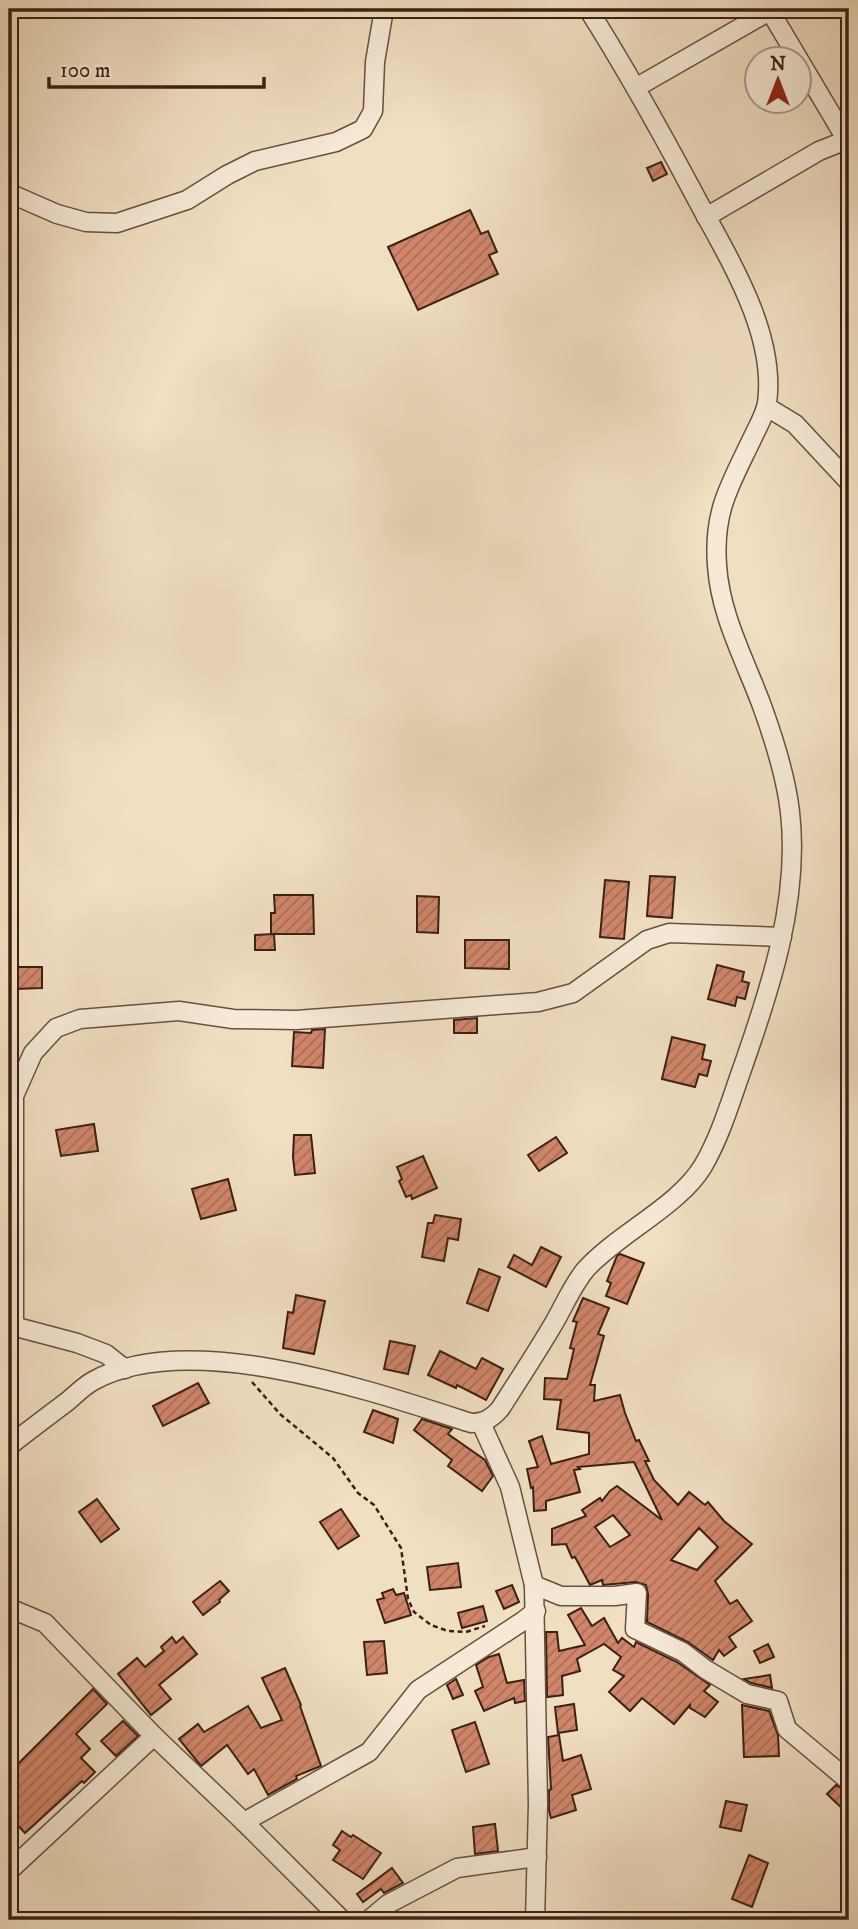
<svg xmlns="http://www.w3.org/2000/svg" width="858" height="1929" viewBox="0 0 858 1929" font-family="'IM FELL DW Pica',serif">
	<defs>
		<pattern id="building-hatch" width="6" height="6" patternUnits="userSpaceOnUse" patternTransform="scale(1.75)"><rect width="6" height="6" fill="#d1866b"/><path d="M-1 1l2-2M0 6l6-6M5 7l2-2" fill="none" stroke="#ab6d57"/></pattern>
	</defs>
	<rect width="100%" height="100%" fill="#f1dfc2"/>
	<filter id="stains"><feTurbulence type="fractalNoise" baseFrequency=".00286" numOctaves="4"/><feColorMatrix values="0 0 0 0 .2 0 0 0 0 .09 0 0 0 0 .02 0 0 0 .5 -.17"/></filter>
	<radialGradient id="worn" r=".72"><stop offset=".6" stop-color="#630" stop-opacity="0"/><stop offset="1" stop-color="#630" stop-opacity=".3"/></radialGradient>
	<g fill="url(#building-hatch)" stroke="#3b2014" stroke-width="2" fill-rule="evenodd">
		<polygon points="9,9 24,9 9,33"/>
		<polygon points="661,162 667,174 653,181 647,168"/>
		<polygon points="470,210 481,234 488,231 497,252 489,255 498,274 418,310 388,247"/>
		<polygon points="650,876 675,877 672,918 647,916"/>
		<polygon points="605,880 629,882 624,939 600,937"/>
		<polygon points="274,895 313,895 314,934 271,934 271,913 275,913"/>
		<polygon points="417,896 439,897 438,933 417,932"/>
		<polygon points="274,934 275,950 255,950 255,935"/>
		<polygon points="465,940 509,940 509,969 465,968"/>
		<polygon points="717,965 744,972 742,981 749,983 745,999 737,997 735,1006 708,999"/>
		<polygon points="15,967 42,967 42,988 15,989"/>
		<polygon points="477,1018 477,1033 454,1033 454,1020"/>
		<polygon points="325,1029 323,1068 292,1066 294,1032 311,1033 312,1030"/>
		<polygon points="672,1037 705,1045 702,1059 711,1061 707,1076 699,1074 695,1087 662,1079"/>
		<polygon points="94,1124 98,1151 61,1156 56,1130"/>
		<polygon points="294,1135 311,1135 315,1173 295,1175 293,1157"/>
		<polygon points="556,1137 567,1153 539,1171 528,1155"/>
		<polygon points="423,1156 437,1188 412,1199 411,1195 406,1197 399,1181 402,1179 397,1167"/>
		<polygon points="228,1179 236,1210 201,1219 192,1189"/>
		<polygon points="435,1215 461,1219 458,1240 448,1238 444,1261 422,1257 428,1223 433,1223"/>
		<polygon points="541,1247 561,1257 546,1287 508,1267 514,1255 532,1265"/>
		<polygon points="620,1254 644,1263 627,1304 606,1296 611,1283 607,1281 617,1256"/>
		<polygon points="479,1269 500,1277 488,1311 467,1303"/>
		<polygon points="296,1295 325,1301 314,1354 283,1348 288,1312 293,1313"/>
		<path d="M583,1298L609,1308L598,1334L604,1336L590,1385H595L594,1401L620,1395L625,1413L636,1441L639,1440L649,1461H645L654,1480L678,1505L689,1492L705,1505L708,1502L724,1521L752,1544L715,1581L730,1604L737,1600L752,1621L729,1637L736,1647L724,1656L719,1650L713,1660L688,1642L647,1622L648,1594L646,1585L636,1582L603,1585L602,1580L590,1585L575,1557L572,1558L566,1544L552,1545V1529L586,1516L582,1510L600,1498L602,1501L610,1491L617,1486L662,1520L634,1462L578,1467L580,1469L574,1470L580,1492L546,1501V1510L534,1511L533,1487L531,1488L527,1469L538,1467L529,1441L542,1436L551,1464L589,1454V1433L557,1429L561,1400L544,1399L545,1378L567,1379L574,1349L570,1348L577,1322L573,1321ZM613,1515L630,1535L610,1547L595,1527ZM699,1528L718,1547L697,1570L671,1560Z"/>
		<polygon points="390,1341 415,1346 408,1374 384,1369"/>
		<polygon points="440,1351 476,1369 482,1358 503,1369 486,1400 457,1385 456,1388 428,1375"/>
		<polygon points="198,1383 209,1403 163,1426 153,1406"/>
		<polygon points="373,1410 398,1419 393,1443 364,1432"/>
		<polygon points="422,1419 452,1429 448,1434 485,1460 493,1476 482,1491 448,1466 452,1460 414,1430"/>
		<polygon points="97,1499 119,1529 101,1542 79,1512"/>
		<polygon points="341,1509 359,1536 338,1549 320,1522"/>
		<polygon points="458,1563 461,1587 430,1590 427,1567"/>
		<polygon points="220,1581 229,1591 219,1600 220,1602 203,1615 193,1602"/>
		<polygon points="512,1585 519,1602 504,1609 496,1591"/>
		<polygon points="393,1589 396,1595 404,1593 411,1615 385,1623 377,1600 384,1598 382,1593"/>
		<polygon points="483,1606 487,1621 462,1628 458,1613"/>
		<polygon points="581,1608 592,1626 604,1618 618,1643 622,1638 634,1647 636,1642 677,1662 710,1685 704,1691 718,1702 705,1717 690,1708 690,1705 674,1724 642,1698 630,1711 609,1692 624,1676 613,1670 621,1657 604,1644 577,1659 580,1671 562,1676 563,1695 547,1697 546,1632 557,1632 559,1651 585,1645 568,1615"/>
		<polygon points="172,1637 176,1643 183,1637 197,1654 159,1685 171,1699 151,1715 118,1674 137,1658 145,1667 164,1651 161,1647"/>
		<polygon points="384,1641 387,1673 367,1675 364,1642"/>
		<polygon points="768,1644 774,1657 760,1663 754,1651"/>
		<polygon points="499,1654 507,1683 524,1680 525,1701 515,1703 514,1698 484,1711 475,1691 483,1687 476,1665 489,1657"/>
		<polygon points="285,1668 301,1705 300,1706 321,1766 296,1776 297,1779 268,1795 254,1769 248,1774 227,1745 201,1766 179,1739 198,1724 204,1732 248,1706 261,1728 282,1720 262,1678"/>
		<polygon points="770,1675 772,1688 751,1683 744,1679"/>
		<polygon points="456,1679 463,1695 453,1699 447,1685"/>
		<polygon points="93,1689 107,1704 76,1734 90,1749 81,1758 95,1772 84,1783 82,1781 25,1833 9,1816 9,1773"/>
		<polygon points="574,1704 577,1730 558,1733 555,1707"/>
		<polygon points="742,1705 769,1711 778,1735 779,1756 744,1757"/>
		<polygon points="123,1721 138,1736 116,1756 101,1741"/>
		<polygon points="475,1722 489,1764 466,1772 452,1730"/>
		<polygon points="559,1735 563,1761 581,1755 591,1789 572,1795 576,1810 551,1818 549,1811 549,1790 551,1789 548,1737"/>
		<polygon points="836,1785 849,1792 849,1815 827,1794"/>
		<polygon points="726,1801 747,1805 741,1831 720,1827"/>
		<polygon points="495,1824 498,1851 475,1854 473,1827"/>
		<polygon points="342,1831 351,1837 353,1835 381,1853 363,1879 333,1860 340,1850 333,1845"/>
		<polygon points="749,1855 768,1863 752,1907 732,1899"/>
		<polygon points="392,1868 403,1883 384,1893 381,1889 363,1902 357,1894"/>
	</g>
	<g fill="none" stroke-linecap="round" stroke-linejoin="round">
		<g stroke="#685040" stroke-width="21">
			<g id="minor">
				<polyline points="770,11 846,139"/>
				<polyline points="637,87 773,9"/>
				<polyline points="9,193 57,214 86,222 117,223 187,200 227,175 255,161 336,142 363,129 373,111 375,62 384,9"/>
				<polyline points="706,217 819,151 849,139"/>
				<polyline points="767,407 795,424 849,482"/>
				<polyline points="9,1325 77,1343 106,1354 125,1369"/>
				<polyline points="14,1326 14,1096 33,1053 56,1028 80,1019 179,1011 233,1019 296,1020 538,1002 573,993 647,940 669,933 782,937"/>
				<polyline points="481,1423 510,1487 534,1585 538,1804 535,1920"/>
				<path d="M9,1446C28,1431 48,1416 68,1401C76,1394 84,1386 93,1381C189,1328 372,1391 471,1423C484,1423 491,1419 500,1409C518,1381 537,1352 554,1323C564,1306 573,1284 586,1269C619,1233 679,1206 703,1166C720,1137 730,1103 741,1072C770,990 800,900 790,812C786,777 774,739 762,706C745,660 720,615 717,565C713,511 730,485 752,439C757,428 765,415 767,403C777,331 725,253 693,192C660,130 626,69 588,9"/>
				<polyline points="534,1585 561,1596 615,1596 637,1593 635,1629 683,1652 705,1669 747,1694 778,1701 787,1729 849,1781"/>
				<polyline points="9,1608 45,1623 154,1736 244,1822 342,1920"/>
				<polyline points="244,1822 369,1752 418,1690 523,1621 536,1611"/>
				<polyline points="9,1871 154,1736"/>
				<polyline points="369,1920 388,1904 457,1868 537,1857"/>
			</g>
		</g>
		<polyline stroke="#3b2014" stroke-width="2.5" stroke-dasharray="5 3.5" stroke-linecap="butt" points="252,1382 280,1414 333,1458 358,1493 374,1505 401,1548 408,1599 414,1612 431,1625 448,1631 466,1632 485,1626"/>
		<use href="#minor" stroke="#f6ead7" stroke-width="18"/>
	</g>
	<rect width="858" height="1929" fill="none" stroke="#f1dfc2" stroke-width="35"/>
	<rect x="10" y="10" width="837" height="1908" fill="none" stroke="#3b2014" stroke-width="3.5"/>
	<rect x="18" y="18" width="823" height="1894" fill="none" stroke="#3b2014" stroke-width="2"/>
	<g transform="translate(778 80)"><circle r="33" fill="#f6ead7" stroke="#ab9989" stroke-width="2"/>
	<path d="M0-5L12 26L0 18L-12 26Z" fill="#8f2418"/>
	<text y="-10" font-size="19" font-weight="bold" text-anchor="middle" fill="#3b2014">N</text>
	</g>
	<path d="M49 77v10h215v-10" fill="none" stroke="#3b2014" stroke-width="3.5"/>
	<text x="60" y="77" font-size="21" fill="#3b2014" stroke="#f6ead7" stroke-width="5" paint-order="stroke">100 m</text>
	<rect width="100%" height="100%" filter="url(#stains)"/>
	<rect width="100%" height="100%" fill="url(#worn)"/>
</svg>
